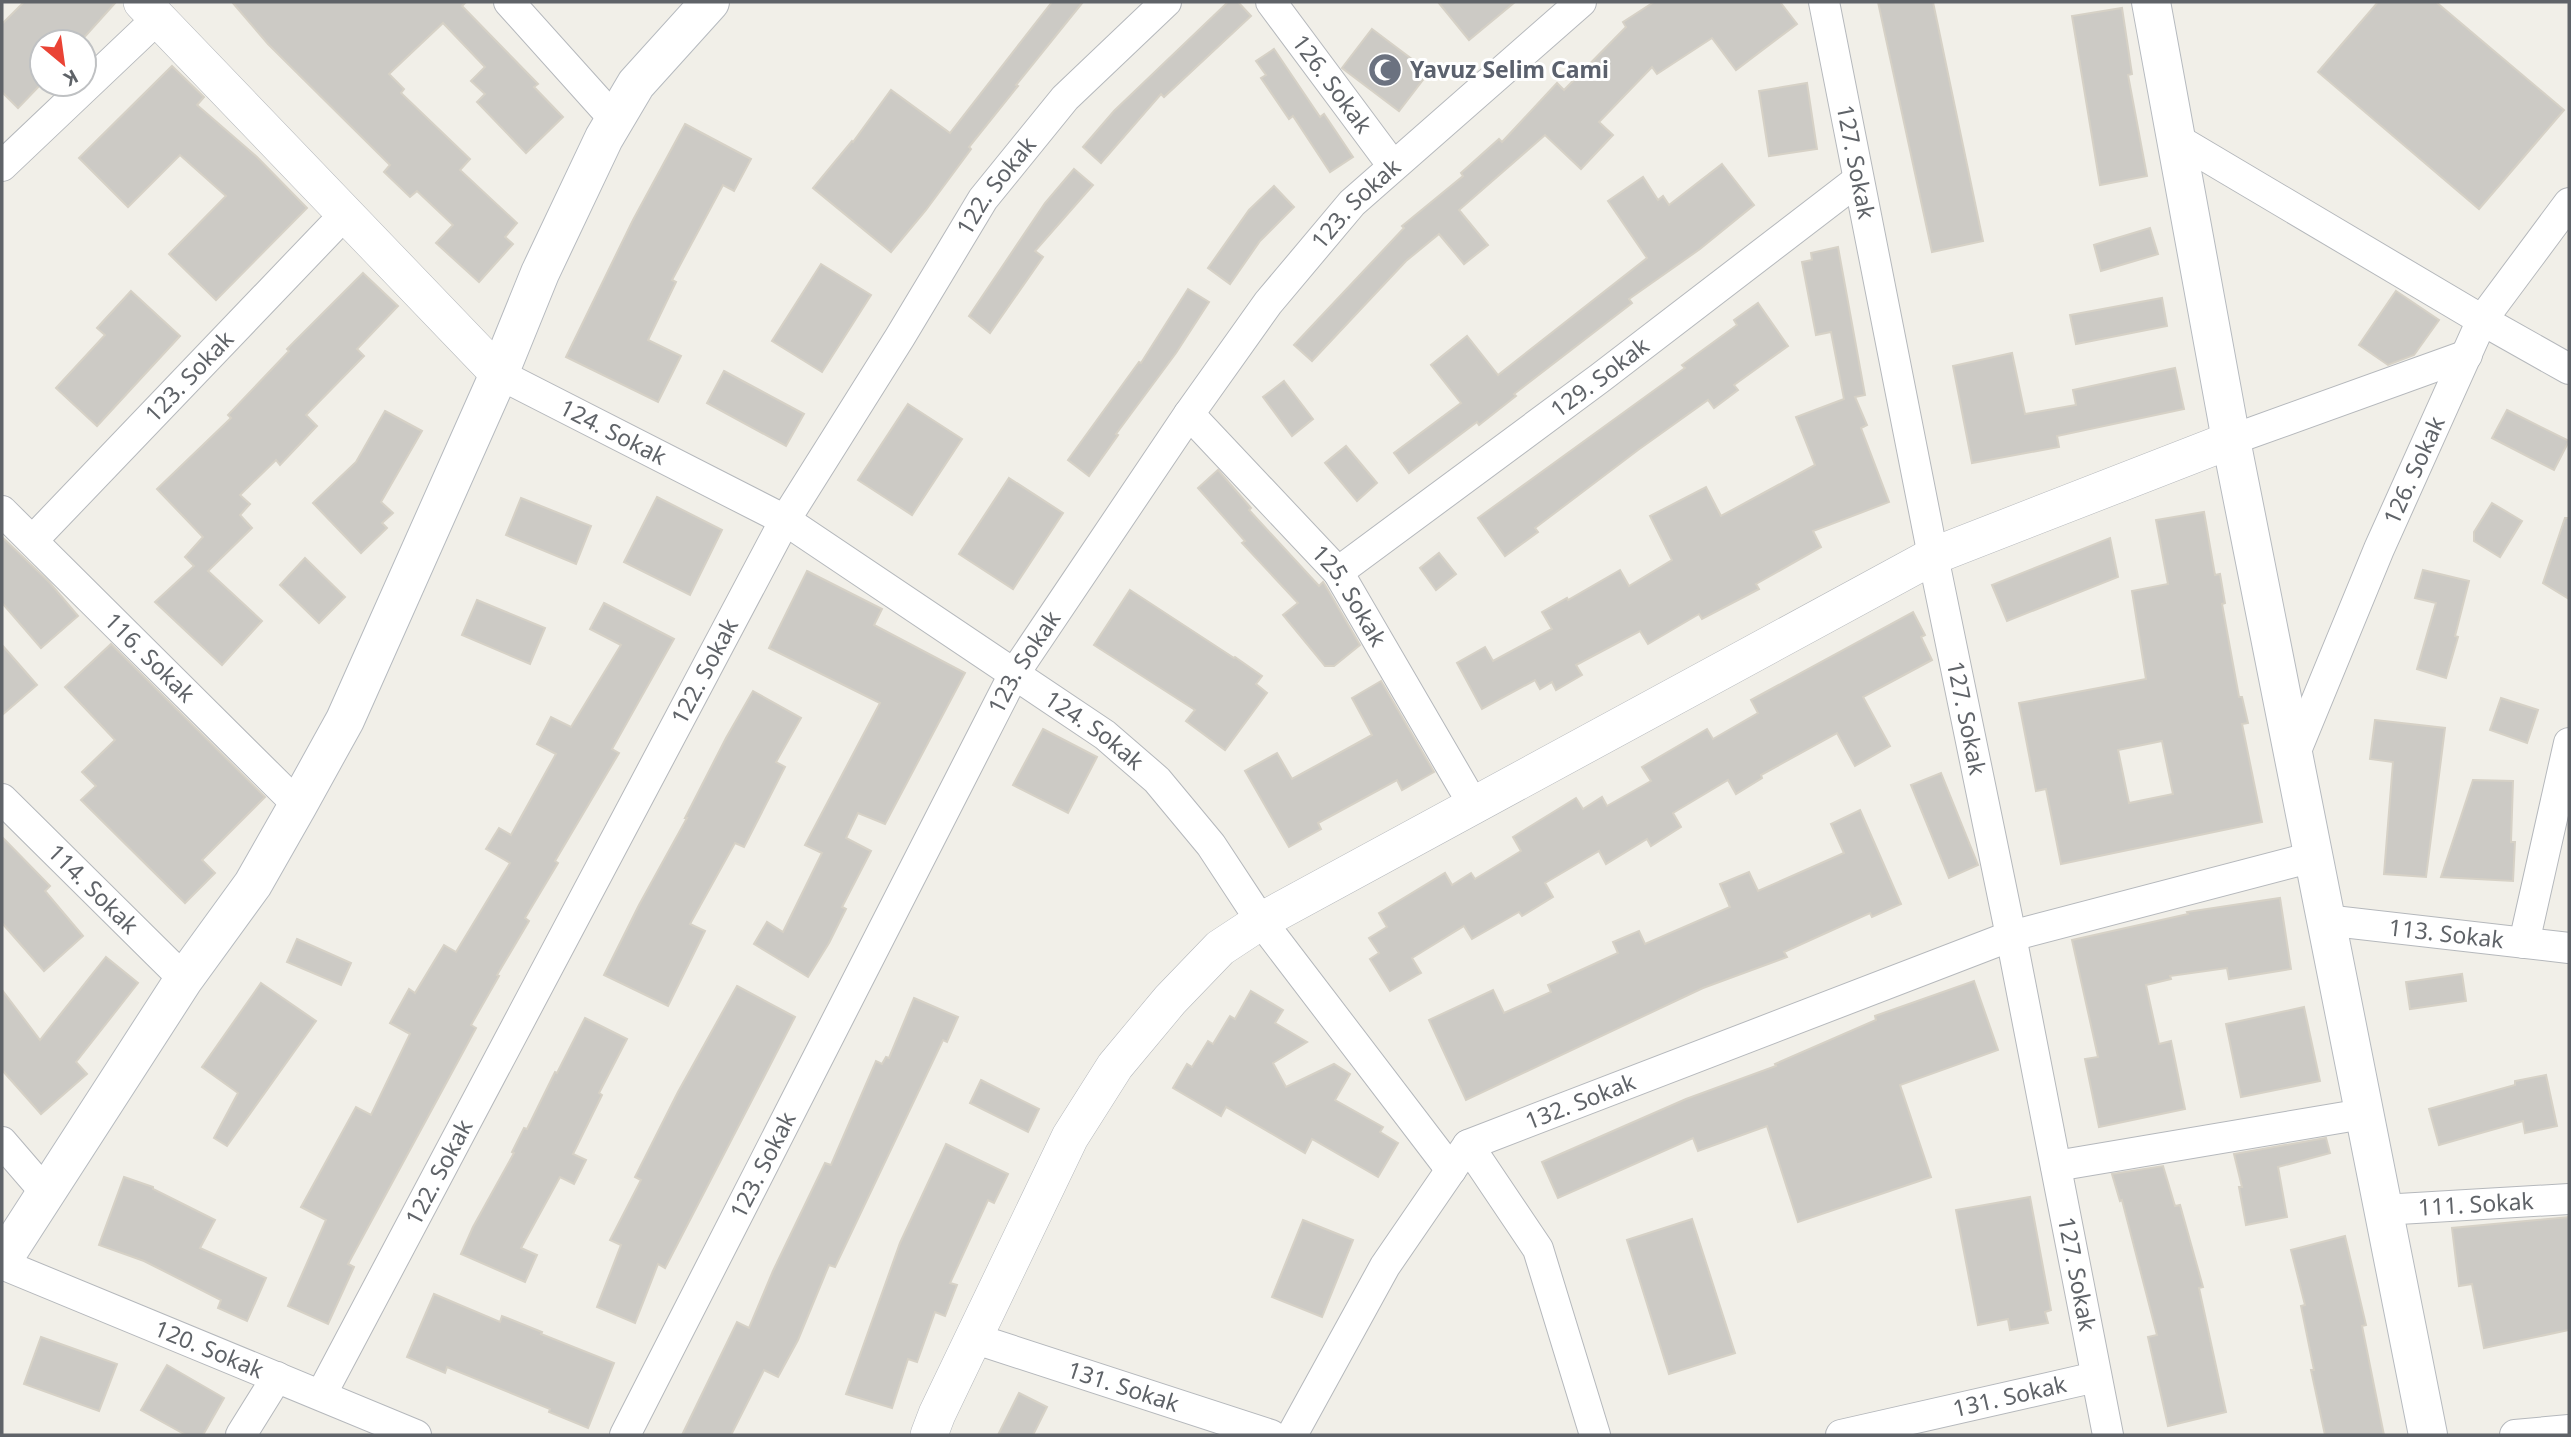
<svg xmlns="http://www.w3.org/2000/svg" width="2571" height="1437" viewBox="0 0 2571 1437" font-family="'Noto Sans',sans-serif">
	<rect width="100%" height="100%" fill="#f1efe8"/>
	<g fill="#cccac5" stroke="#d6d1c6" stroke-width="2" fill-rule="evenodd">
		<polygon points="24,2 116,2 80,42 42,42 42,83 18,108 2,92 2,24"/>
		<polygon points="232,2 466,2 462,6 538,84 534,87 563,117 526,153 477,102 485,94 471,81 485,67 443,23 389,74 404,89 401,93 470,159 460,170 517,223 505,237 513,244 479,282 436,243 453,225 417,191 410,197 384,172 390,165 268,44"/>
		<polygon points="1052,2 1083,2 1016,85 1018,86 969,147 971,149 926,210 891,252 813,188 852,141 853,142 891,90 950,133"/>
		<polygon points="1228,2 1238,2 1251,16 1164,97 1161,94 1101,163 1083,147 1114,111"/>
		<polygon points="1438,2 1515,2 1469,40"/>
		<polygon points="1654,2 1780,2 1797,24 1736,70 1712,38 1657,74 1652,67 1599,122 1613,135 1581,169 1545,135 1459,210 1488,245 1464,264 1439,234 1406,261 1312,361 1294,345 1404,228 1402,226 1463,176 1461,173 1499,139 1502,142 1557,83 1564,90 1626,27 1623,22"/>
		<polygon points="1878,2 1933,2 1983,241 1932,252"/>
		<polygon points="2378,2 2436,2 2564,110 2479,209 2318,72"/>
		<polygon points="2122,8 2132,74 2128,75 2147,176 2100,185 2072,16"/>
		<polygon points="1372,29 1429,72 1399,111 1342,68"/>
		<polygon points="1274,49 1320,117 1324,114 1353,157 1330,172 1293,116 1289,119 1261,78 1266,75 1256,61"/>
		<polygon points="172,66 204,97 197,105 257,157 307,208 216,300 169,254 226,196 180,155 128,207 79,158"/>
		<polygon points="1807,83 1817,149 1769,156 1759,91"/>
		<polygon points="685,124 751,159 734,191 723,185 672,280 676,282 648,340 681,356 658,402 566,357 633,220"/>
		<polygon points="1722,164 1754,205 1700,249 1629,299 1632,303 1514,394 1516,396 1479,425 1477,422 1409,473 1394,453 1461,403 1431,365 1467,336 1498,375 1647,258 1608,201 1643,177 1658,200 1663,196 1669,205"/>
		<polygon points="1074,169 1093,185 1035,251 1043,257 990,333 969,316 1045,203"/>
		<polygon points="1274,186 1294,207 1260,241 1230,284 1208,268 1249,210"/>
		<polygon points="2150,228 2158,254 2101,271 2094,245"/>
		<polygon points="1838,247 1865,395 1855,397 1867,425 1861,428 1889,502 1813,531 1821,547 1756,584 1759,589 1702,619 1699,614 1648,644 1640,631 1576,665 1582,675 1556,690 1552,682 1540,689 1535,680 1482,709 1457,663 1485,647 1493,661 1552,629 1542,612 1567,598 1568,600 1620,570 1629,586 1672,560 1650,516 1706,487 1721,516 1815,465 1796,417 1844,399 1831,332 1816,335 1802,262 1812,260 1811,253"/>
		<polygon points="821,264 871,295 822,372 772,341"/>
		<polygon points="363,273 398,306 357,349 364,356 306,415 317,426 280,465 276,460 240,495 250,504 240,515 252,528 208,571 262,621 222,665 155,602 194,566 185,557 203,537 157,489 231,418 228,415 289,351 287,349"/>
		<polygon points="1188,289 1209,302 1176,353 1116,434 1118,435 1089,476 1068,460 1139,362 1141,363"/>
		<polygon points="131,291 180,336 97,426 56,388 105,335 97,328"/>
		<polygon points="2396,291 2439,320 2414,355 2388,365 2359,345"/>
		<polygon points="2162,298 2167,326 2076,344 2070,315"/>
		<polygon points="1758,303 1788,346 1734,385 1738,390 1714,408 1708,400 1638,450 1535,528 1538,532 1505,556 1478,518 1685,368 1682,365 1737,325 1734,320"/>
		<polygon points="2012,353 2025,414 2076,405 2073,390 2175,368 2184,409 2057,436 2059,447 1972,463 1953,366"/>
		<polygon points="724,371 804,414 786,446 707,403"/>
		<polygon points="1284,381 1313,419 1292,436 1263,397"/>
		<polygon points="908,404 962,439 912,515 858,480"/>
		<polygon points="2507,410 2569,441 2554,470 2492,438"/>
		<polygon points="385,411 422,431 381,502 393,513 382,523 387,528 361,553 313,503 356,462"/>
		<polygon points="1346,446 1377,483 1357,501 1325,463"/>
		<polygon points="1218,470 1251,508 1249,510 1319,586 1323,582 1325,585 1360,645 1334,666 1325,666 1283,615 1298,603 1242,543 1245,541 1198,488"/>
		<polygon points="1009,478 1063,513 1013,589 959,554"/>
		<polygon points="657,497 722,530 690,595 624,562"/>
		<polygon points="521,498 591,526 576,564 506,535"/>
		<polygon points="2492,503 2522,521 2500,557 2474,541 2474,532"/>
		<path d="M2204,512L2215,575L2220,574L2225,603L2222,604L2239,697H2242L2248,723L2242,724L2262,822L2061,864L2046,789L2036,791L2019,703L2146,679L2132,591L2168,584L2156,520ZM2162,741L2173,794L2129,803L2118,750Z"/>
		<polygon points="2565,518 2569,518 2569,599 2543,583"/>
		<polygon points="2,537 49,582 78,616 41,648 2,603"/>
		<polygon points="2110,538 2118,577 2007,621 1992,585"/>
		<polygon points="1439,553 1456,574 1436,590 1420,568"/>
		<polygon points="305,558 345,597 319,623 280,585"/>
		<polygon points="2423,570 2469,581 2455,636 2458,637 2446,678 2417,669 2436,603 2415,598"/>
		<polygon points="807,571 882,609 874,625 965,673 885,824 858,813 846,838 871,851 842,907 846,909 829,943 808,977 754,944 767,922 783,932 822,853 805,845 880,703 769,648"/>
		<polygon points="1130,590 1234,658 1235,657 1262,676 1256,684 1267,693 1225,750 1186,721 1195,710 1094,645"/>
		<polygon points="477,600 545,628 530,664 462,635"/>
		<polygon points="604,603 674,639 612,749 619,753 555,861 558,863 525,918 529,921 497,975 499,976 471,1025 476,1028 348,1264 354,1267 328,1324 288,1306 326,1220 301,1207 356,1107 371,1115 410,1034 390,1023 409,989 415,993 444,945 456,952 510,863 486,849 499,828 511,835 556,754 537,744 551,717 571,727 621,645 590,629"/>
		<polygon points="1913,612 1925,635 1921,637 1932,660 1863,697 1890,746 1855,766 1837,733 1761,775 1762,778 1736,794 1728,780 1673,813 1681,827 1651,846 1647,839 1606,864 1599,851 1545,883 1553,897 1522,916 1519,912 1472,939 1464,926 1412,958 1421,973 1390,991 1370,959 1379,953 1369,938 1387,927 1379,913 1445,873 1452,885 1471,873 1475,879 1521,851 1513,837 1576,798 1583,809 1602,797 1607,806 1651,781 1642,767 1707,729 1713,739 1758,713 1751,700"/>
		<polygon points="111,644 265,797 202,860 215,873 185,903 81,800 96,786 82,772 115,740 65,687"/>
		<polygon points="2,645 37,685 2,715"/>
		<polygon points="1381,681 1434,772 1402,790 1397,780 1318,823 1321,829 1289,847 1245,771 1277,753 1292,779 1372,735 1352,698"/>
		<polygon points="753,691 801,718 776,762 785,767 744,847 735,843 690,924 705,931 668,1006 604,975 639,905 687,818 685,818 726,738"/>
		<polygon points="2501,698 2538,710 2527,743 2490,730"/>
		<polygon points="2375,720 2445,728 2426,877 2384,874 2393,762 2370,759"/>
		<polygon points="1043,729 1097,757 1068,813 1013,785"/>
		<polygon points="1941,773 1978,865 1949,878 1911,785"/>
		<polygon points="2473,780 2513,781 2511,842 2515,842 2513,881 2441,877"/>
		<polygon points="1860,810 1901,904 1872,917 1870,913 1784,952 1787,957 1703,988 1466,1100 1429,1020 1493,990 1504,1013 1551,992 1548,985 1618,953 1613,942 1639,931 1645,944 1730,907 1720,884 1749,872 1758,891 1844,853 1831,824"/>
		<polygon points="2,837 50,886 45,891 83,936 44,971 2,923"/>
		<polygon points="2280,898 2291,969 2229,979 2227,968 2170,976 2171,979 2146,985 2159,1044 2171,1041 2185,1109 2099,1127 2085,1059 2098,1057 2072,940 2188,914 2187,912"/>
		<polygon points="297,939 351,963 341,985 287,962"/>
		<polygon points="106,957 138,983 76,1062 87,1074 41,1114 2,1070 2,990 40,1040"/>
		<polygon points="2462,974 2466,1001 2410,1009 2406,982"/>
		<polygon points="1974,981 1998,1050 1900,1085 1931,1177 1798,1222 1767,1126 1698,1151 1693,1138 1558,1198 1542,1162 1686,1099 1776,1066 1775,1064 1876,1020 1875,1016"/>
		<polygon points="261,983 316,1021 227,1146 214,1138 238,1093 202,1067"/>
		<polygon points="737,986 795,1017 665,1268 658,1264 635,1323 597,1307 621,1245 610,1240 641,1180 635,1177 678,1092"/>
		<polygon points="1251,991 1283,1010 1275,1023 1307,1042 1273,1063 1286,1087 1334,1064 1350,1074 1335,1100 1383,1127 1380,1132 1398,1143 1378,1177 1312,1139 1305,1153 1226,1107 1221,1116 1173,1088 1187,1064 1192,1067 1208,1041 1213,1044 1230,1016 1235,1019"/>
		<polygon points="914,998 958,1017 947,1042 943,1040 835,1267 829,1265 798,1340 778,1377 764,1370 731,1435 682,1435 737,1322 749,1328 773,1271 825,1163 831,1165 876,1061 882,1064 886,1057 889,1058"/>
		<polygon points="2304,1007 2320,1081 2241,1097 2226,1024"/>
		<polygon points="585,1018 627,1039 599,1093 602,1095 573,1154 586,1160 574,1184 560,1177 521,1248 537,1255 525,1282 461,1254 473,1227 514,1153 512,1152 524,1128 527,1129 555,1072 557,1073"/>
		<polygon points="2546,1075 2557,1126 2525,1133 2523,1121 2439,1145 2429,1109 2515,1085 2515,1081"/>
		<polygon points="981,1080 1039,1109 1028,1132 970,1103"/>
		<polygon points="2326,1138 2330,1153 2278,1167 2287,1217 2246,1225 2239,1187 2242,1187 2234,1154"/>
		<polygon points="946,1144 1008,1174 994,1203 988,1200 950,1283 957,1285 945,1316 935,1312 917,1362 908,1359 892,1408 846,1394 900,1243"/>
		<polygon points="2163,1166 2175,1206 2180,1205 2203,1287 2199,1288 2226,1412 2168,1426 2148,1337 2157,1335 2122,1200 2120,1201 2112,1174"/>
		<polygon points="124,1177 153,1187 153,1189 215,1220 200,1248 266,1278 247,1321 218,1308 221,1300 144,1261 99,1245"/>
		<polygon points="2030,1197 2051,1310 2045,1312 2048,1323 2010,1330 2008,1319 1978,1325 1956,1210"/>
		<polygon points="2569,1217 2569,1330 2484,1348 2472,1284 2459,1286 2452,1228"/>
		<polygon points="1692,1219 1735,1353 1669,1374 1627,1240"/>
		<polygon points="1303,1220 1353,1240 1322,1317 1272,1297"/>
		<polygon points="2345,1236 2366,1325 2362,1326 2384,1435 2325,1435 2311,1370 2314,1370 2301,1306 2305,1305 2291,1250"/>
		<polygon points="434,1294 500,1322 502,1316 542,1332 541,1334 614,1363 588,1428 549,1412 550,1409 447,1367 445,1373 407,1357"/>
		<polygon points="41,1337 117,1364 99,1411 24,1384"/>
		<polygon points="167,1365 224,1398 203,1435 186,1435 141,1410"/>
		<polygon points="1019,1393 1047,1407 1033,1435 998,1435"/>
	</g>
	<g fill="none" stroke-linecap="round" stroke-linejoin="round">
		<g stroke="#b5b8bc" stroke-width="32">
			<g id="minor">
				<polyline points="509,2 615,120"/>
				<path id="s1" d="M1271,2L1393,166"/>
				<path id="s2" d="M1824,2L1933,556L2011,936L2108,1435"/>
				<polyline points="2175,138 2482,320 2569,369"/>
				<polyline points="2,166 158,18"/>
				<path id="s3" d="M499,374L785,520L1105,735L1157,780L1211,845L1261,921L1451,1170"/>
				<path id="s4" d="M1189,414L1338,572L1473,804"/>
				<polyline points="2231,440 2467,355"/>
				<path id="s5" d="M2,511L298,805"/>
				<path id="s6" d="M33,540L345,214"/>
				<path id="s7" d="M1338,572L1600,378L1858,180"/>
				<path id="s8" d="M2293,758L2379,549L2482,320L2569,203"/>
				<path id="s9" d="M2,799L184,979"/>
				<path id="s10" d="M2325,920L2569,948"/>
				<polyline points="2524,943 2569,743"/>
				<polyline points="2,1142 46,1193"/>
				<polyline points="1468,1145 1538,1249 1595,1435"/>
				<polyline points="2056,1166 2363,1114"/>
				<path id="s11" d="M2382,1210L2569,1199"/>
				<path id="s12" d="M2,1264L416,1435"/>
				<path id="s13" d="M973,1338L1271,1435"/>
				<path id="s14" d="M321,1395L785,520L900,337L983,199L1065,98L1166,2"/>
				<polyline points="241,1435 277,1377"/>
				<path id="s15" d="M625,1435L1014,674L1189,414L1268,303L1352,203L1581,2"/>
				<path id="s16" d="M1292,1435L1385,1266L1468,1145L2011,936L2313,857"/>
				<path id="s17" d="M1841,1435L2096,1377"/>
				<polyline points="2515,1435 2569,1430"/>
			</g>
		</g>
		<g stroke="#b5b8bc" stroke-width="38">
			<g id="tertiary">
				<polyline points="142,2 499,374"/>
				<polyline points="929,1435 937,1414 1070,1137 1115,1066 1170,1000 1220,948 1261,921 1933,556 2231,440"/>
			</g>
		</g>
		<g stroke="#b6babf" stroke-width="40">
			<g id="secondary">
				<polyline points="2151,2 2231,440 2428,1435"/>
				<polyline points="2,1261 184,979 253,884 298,805 345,720 499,374 540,273 604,138 636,84 710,2"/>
			</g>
		</g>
		<use href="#minor" stroke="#fff" stroke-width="30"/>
		<use href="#tertiary" stroke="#fff" stroke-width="37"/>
		<use href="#secondary" stroke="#fff" stroke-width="38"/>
	</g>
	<defs>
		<g id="mosque-disc" transform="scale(1.75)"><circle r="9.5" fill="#6b7280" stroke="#fff"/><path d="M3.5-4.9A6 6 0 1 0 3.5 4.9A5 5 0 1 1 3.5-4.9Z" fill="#fff"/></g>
	</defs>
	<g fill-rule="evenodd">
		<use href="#mosque-disc" x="1385" y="70"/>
	</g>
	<g text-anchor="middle" stroke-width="6" stroke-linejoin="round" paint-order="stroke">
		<g font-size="23" font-weight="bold" fill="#5b616d" stroke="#fff" text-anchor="start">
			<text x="1410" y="78">Yavuz Selim Cami</text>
		</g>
		<g font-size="23" fill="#5f6368" stroke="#fff">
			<text dy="8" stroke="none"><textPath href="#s1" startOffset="102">126. Sokak</textPath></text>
			<text dy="8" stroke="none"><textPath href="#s2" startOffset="163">127. Sokak</textPath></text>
			<text dy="8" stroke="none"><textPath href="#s14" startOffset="1386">122. Sokak</textPath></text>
			<text dy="8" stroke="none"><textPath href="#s15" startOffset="1437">123. Sokak</textPath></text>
			<text dy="8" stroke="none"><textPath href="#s6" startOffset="226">123. Sokak</textPath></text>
			<text dy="8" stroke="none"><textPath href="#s7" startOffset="326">129. Sokak</textPath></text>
			<text dy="8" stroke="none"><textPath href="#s3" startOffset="128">124. Sokak</textPath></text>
			<text dy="8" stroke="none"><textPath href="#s8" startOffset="312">126. Sokak</textPath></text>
			<text dy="8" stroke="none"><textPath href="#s4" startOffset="243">125. Sokak</textPath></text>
			<text dy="8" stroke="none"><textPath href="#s5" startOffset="208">116. Sokak</textPath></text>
			<text dy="8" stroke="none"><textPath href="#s15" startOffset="870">123. Sokak</textPath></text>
			<text dy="8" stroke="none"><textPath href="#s14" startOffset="819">122. Sokak</textPath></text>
			<text dy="8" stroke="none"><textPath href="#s2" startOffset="730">127. Sokak</textPath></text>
			<text dy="8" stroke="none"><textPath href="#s3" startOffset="695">124. Sokak</textPath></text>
			<text dy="8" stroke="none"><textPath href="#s9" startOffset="128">114. Sokak</textPath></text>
			<text dy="8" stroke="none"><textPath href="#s10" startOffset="122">113. Sokak</textPath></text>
			<text dy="8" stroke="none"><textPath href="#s16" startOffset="460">132. Sokak</textPath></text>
			<text dy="8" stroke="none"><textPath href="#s15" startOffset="303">123. Sokak</textPath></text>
			<text dy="8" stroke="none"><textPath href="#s14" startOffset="252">122. Sokak</textPath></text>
			<text dy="8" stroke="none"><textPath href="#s11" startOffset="94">111. Sokak</textPath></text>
			<text dy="8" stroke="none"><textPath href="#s2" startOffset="1297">127. Sokak</textPath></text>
			<text dy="8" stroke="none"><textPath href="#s12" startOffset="224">120. Sokak</textPath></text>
			<text dy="8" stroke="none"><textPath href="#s13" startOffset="158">131. Sokak</textPath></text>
			<text dy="8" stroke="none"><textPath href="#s17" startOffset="173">131. Sokak</textPath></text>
		</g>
	</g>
	<rect width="2571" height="1437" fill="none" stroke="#5f6368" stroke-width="7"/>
	<g transform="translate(63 63) rotate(151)"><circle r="33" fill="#ffffff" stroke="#bfc1c3" stroke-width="2"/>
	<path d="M0-5L12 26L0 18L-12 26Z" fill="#ea4335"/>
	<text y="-10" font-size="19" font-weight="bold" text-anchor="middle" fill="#5f6368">K</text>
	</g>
</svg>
